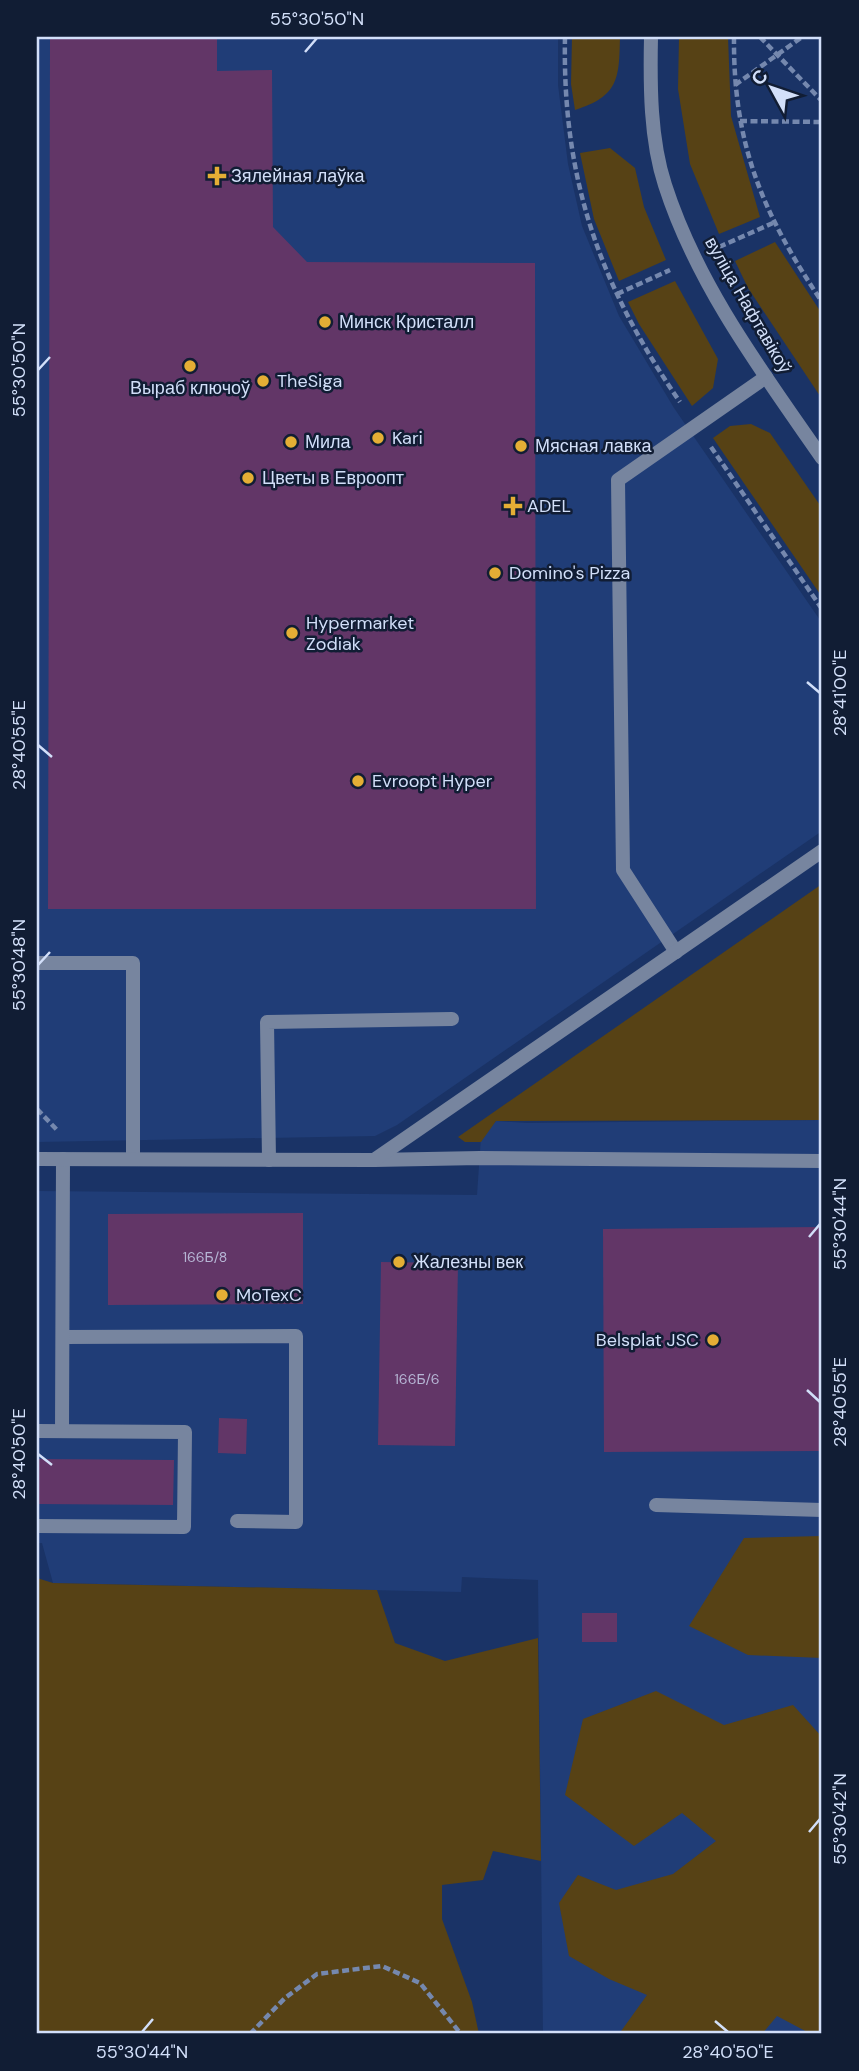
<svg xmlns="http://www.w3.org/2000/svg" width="859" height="2071" viewBox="0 0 859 2071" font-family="'DM Sans',sans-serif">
	<rect width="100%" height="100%" fill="#1a3366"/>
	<g fill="#203d77">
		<polygon points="37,37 558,37 558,85 568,164 582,226 619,316 674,408 822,623 822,831 397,1125 375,1136 37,1142"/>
		<polygon points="822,1120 822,2034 543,2034 538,1580 462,1577 461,1592 53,1583 42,1543 37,1543 37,1191 477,1195 481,1137 496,1121 527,1123"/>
	</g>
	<g fill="#574215">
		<path d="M572,37H620C619,79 619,96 575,110L571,84Z"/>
		<polygon points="679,37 728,37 731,116 760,217 719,234 690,164 678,89"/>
		<polygon points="610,148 635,168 644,207 666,260 619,281 594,219 580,153"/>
		<polygon points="775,242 822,314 822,399 748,288 735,261"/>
		<polygon points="675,281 718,359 713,388 692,406 639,324 628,302"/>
		<polygon points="751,424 770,433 822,508 822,597 713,438 730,426"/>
		<polygon points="822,884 822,1120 496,1121 481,1142 465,1142 458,1137"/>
		<polygon points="822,1536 822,1658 748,1655 689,1626 744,1538"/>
		<polygon points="37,1578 53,1583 377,1590 395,1643 445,1661 538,1638 541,1861 493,1851 483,1880 442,1885 442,1919 472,2002 479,2034 37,2034"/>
		<polygon points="656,1691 724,1725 793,1705 822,1737 822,2034 811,2034 777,2016 762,2034 619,2034 647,1995 609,1979 569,1956 559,1903 578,1875 616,1890 673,1874 716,1841 682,1813 634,1846 565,1795 583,1719"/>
	</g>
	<g fill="#623667">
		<polygon points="50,37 217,37 217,71 272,70 273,227 307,262 535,263 536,909 48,909"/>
		<polygon points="303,1213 303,1304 108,1305 108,1214"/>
		<polygon points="822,1227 822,1451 604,1452 603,1229"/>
		<polygon points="381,1262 458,1263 455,1446 378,1445"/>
		<polygon points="219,1418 247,1419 246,1454 218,1453"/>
		<polygon points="37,1459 174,1460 173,1505 37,1504"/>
		<rect x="582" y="1613" width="35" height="29"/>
	</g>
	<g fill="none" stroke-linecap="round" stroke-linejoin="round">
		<g stroke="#7588ae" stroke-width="4.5" stroke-dasharray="7 3.5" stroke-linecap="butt">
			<path d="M565,37C562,179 600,286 680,402"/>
			<path d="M734,37C733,145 763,214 822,302"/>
			<polyline points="760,37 822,101"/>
			<polyline points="735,85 802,37"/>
			<polyline points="740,121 822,122"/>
			<polyline points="719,247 773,223"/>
			<polyline points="617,294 670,270"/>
			<polyline points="711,447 822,609"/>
			<polyline points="37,1109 58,1131"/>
			<polyline points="250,2034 285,1998 317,1974 382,1966 420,1983 461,2034"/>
		</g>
		<g stroke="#77859f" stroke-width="14">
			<polyline points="676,952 623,870 618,480 766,377"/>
			<polyline points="37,963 133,963 133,1159"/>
			<polyline points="269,1160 267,1022 452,1019"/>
			<polyline points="374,1160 480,1158 822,1161"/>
			<polyline points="63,1337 296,1336 296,1522 237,1521"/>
			<polyline points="37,1431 185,1432 184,1527 37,1526"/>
			<polyline points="62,1431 63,1159"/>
			<polyline points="656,1505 822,1510"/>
		</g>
		<polyline stroke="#77859f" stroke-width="14" points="37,1159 374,1160 822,851"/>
		<path stroke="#77859f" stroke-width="14" d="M651,37C650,85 650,139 665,185C697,285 763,373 822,458"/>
	</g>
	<path fill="none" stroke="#d2dff9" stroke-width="2.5" d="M305,52L317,38M38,370L50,357M807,682L820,693M38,745L52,757M38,965L50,952M809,1237L820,1224M807,1390L820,1402M38,1454L52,1465M809,1832L820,1819M715,2021L728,2032M142,2032L153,2019"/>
	<g fill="#e4ae35" stroke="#111d34" stroke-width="2.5">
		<path d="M213.5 165.5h7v7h7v7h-7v7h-7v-7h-7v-7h7z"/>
		<circle cx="325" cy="322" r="7"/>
		<circle cx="190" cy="366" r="7"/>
		<circle cx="263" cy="381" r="7"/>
		<circle cx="378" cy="438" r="7"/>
		<circle cx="291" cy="442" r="7"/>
		<circle cx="521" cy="446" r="7"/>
		<circle cx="248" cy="478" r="7"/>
		<path d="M509.5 495.5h7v7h7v7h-7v7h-7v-7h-7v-7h7z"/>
		<circle cx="495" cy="573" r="7"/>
		<circle cx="292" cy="633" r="7"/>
		<circle cx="358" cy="781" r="7"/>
		<circle cx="399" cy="1262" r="7"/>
		<circle cx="222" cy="1295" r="7"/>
		<circle cx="713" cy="1340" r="7"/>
	</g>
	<g text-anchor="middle" stroke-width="5" stroke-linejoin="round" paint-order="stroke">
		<g font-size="14" fill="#b6b5d4">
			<text x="205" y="1262">166Б/8</text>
			<text x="417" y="1384">166Б/6</text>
		</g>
		<g font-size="18" fill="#d2dff9" stroke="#111d34" text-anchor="start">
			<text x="231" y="182">Зялейная лаўка</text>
			<text x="339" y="328">Минск Кристалл</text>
			<text x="277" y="387">TheSiga</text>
			<text x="190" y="394" text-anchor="middle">Выраб ключоў</text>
			<text x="392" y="444">Kari</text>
			<text x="305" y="448">Мила</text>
			<text x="535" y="452">Мясная лавка</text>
			<text x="262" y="484">Цветы в Евроопт</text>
			<text x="527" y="512">ADEL</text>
			<text x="509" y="579">Domino's Pizza</text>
			<text x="306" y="629">Hypermarket<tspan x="306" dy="21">Zodiak</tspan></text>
			<text x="372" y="787">Evroopt Hyper</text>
			<text x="413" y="1268">Жалезны век</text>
			<text x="236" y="1301">MoTexC</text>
			<text x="699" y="1346" text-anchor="end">Belsplat JSC</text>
		</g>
		<g font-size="18" fill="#d2dff9" stroke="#111d34">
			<text transform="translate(748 305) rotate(60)" y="6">вуліца Нафтавікоў</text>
		</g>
	</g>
	<rect width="859" height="2071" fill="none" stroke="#111d34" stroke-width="77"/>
	<g transform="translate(772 88) rotate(310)" stroke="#111d34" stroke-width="5" paint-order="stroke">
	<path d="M0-5L12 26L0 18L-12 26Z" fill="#d2dff9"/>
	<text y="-10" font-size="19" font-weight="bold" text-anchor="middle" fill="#d2dff9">С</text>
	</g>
	<rect x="38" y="38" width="782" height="1994" fill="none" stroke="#d2dff9" stroke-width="2.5"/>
	<g font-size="18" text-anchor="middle" fill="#d2dff9">
		<text x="317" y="25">55°30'50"N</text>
		<text transform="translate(19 370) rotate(-90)" y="6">55°30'50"N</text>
		<text transform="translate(840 693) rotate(-90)" y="6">28°41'00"E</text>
		<text transform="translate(19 745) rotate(-90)" y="6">28°40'55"E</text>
		<text transform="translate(19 965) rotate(-90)" y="6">55°30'48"N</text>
		<text transform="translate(840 1224) rotate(-90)" y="6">55°30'44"N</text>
		<text transform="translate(840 1402) rotate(-90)" y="6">28°40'55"E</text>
		<text transform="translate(19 1454) rotate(-90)" y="6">28°40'50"E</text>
		<text transform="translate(840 1819) rotate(-90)" y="6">55°30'42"N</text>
		<text x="142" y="2058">55°30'44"N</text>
		<text x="728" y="2058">28°40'50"E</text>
	</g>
</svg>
